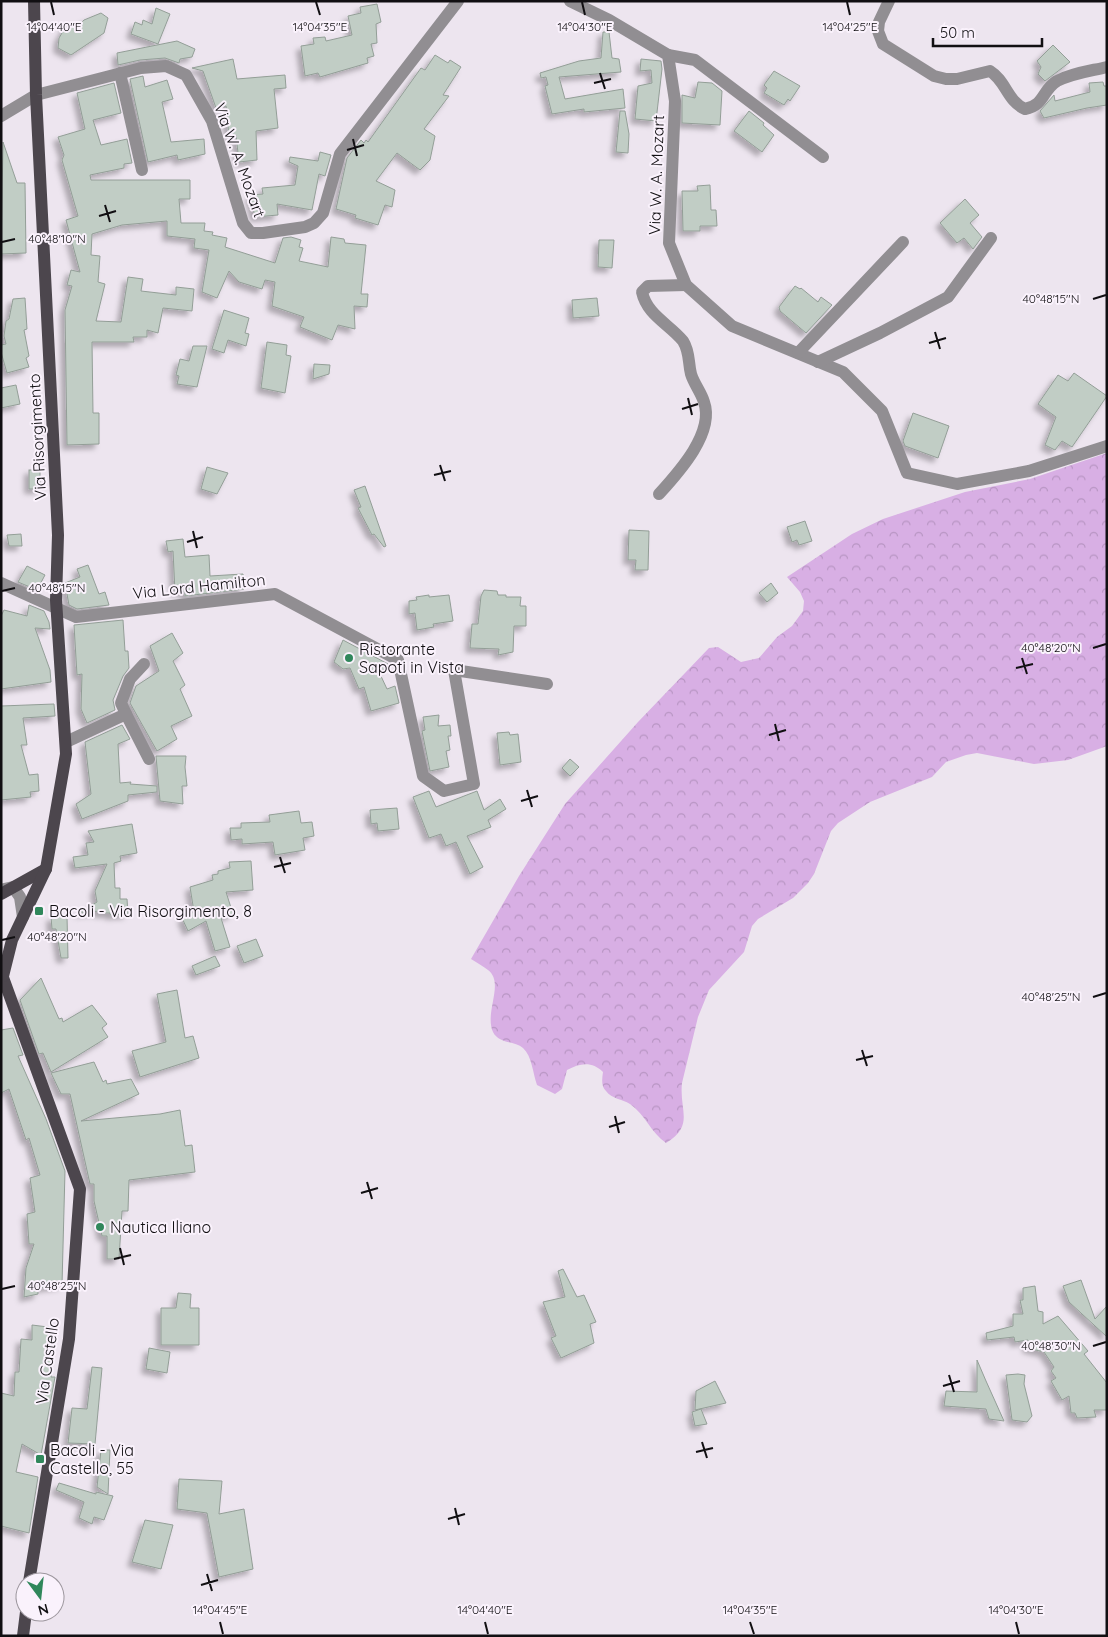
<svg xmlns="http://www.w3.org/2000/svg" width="1108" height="1637" viewBox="0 0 1108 1637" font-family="Quicksand,sans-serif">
	<defs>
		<pattern id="forest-crowns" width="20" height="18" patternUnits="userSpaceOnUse" patternTransform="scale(1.25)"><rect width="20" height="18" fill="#d8afe4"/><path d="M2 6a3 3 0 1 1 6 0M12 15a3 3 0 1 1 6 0" fill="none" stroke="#b895c3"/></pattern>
		<filter id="shadow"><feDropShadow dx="-4.5" dy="4.5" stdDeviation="2.5" flood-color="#0004"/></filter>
	</defs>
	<rect width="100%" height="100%" fill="#ede5ef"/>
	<path fill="url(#forest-crowns)" d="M1107,453V746L1068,760L1034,764L977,753L966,755L946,762L932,777L870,802L838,823L831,831L814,874L808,883L793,898L758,919L752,926L744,952L709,990L698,1017L682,1083C679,1111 695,1125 666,1143C651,1133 645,1114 630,1104C622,1099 612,1099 606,1091C601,1086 602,1079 603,1072C592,1061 580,1063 567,1070L562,1089L555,1094L537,1085C533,1074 532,1056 523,1048C515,1041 499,1044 493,1032C484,1012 505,983 488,970C483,966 477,963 471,959L519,876L565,804L638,722L709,648L718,647L741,662L759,658L777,637L792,626L803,611L804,601L800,592L787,577L852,534L883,519L965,492L1030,479Z"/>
	<g fill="#c1cdc5" stroke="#939e97" filter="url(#shadow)">
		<polygon points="377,4 381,22 376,24 377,43 371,44 374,56 367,58 368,63 320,77 318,73 305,76 301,46 314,44 313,38 325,37 326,41 352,35 348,16 361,13 360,7"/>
		<polygon points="156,8 170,14 158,44 131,34 135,22 142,25 143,20 152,24"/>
		<polygon points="101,13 108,18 104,33 71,55 58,48 59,38 68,23 80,24 84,20"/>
		<polygon points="603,32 609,32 612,58 619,59 621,72 559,77 565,99 623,89 625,108 584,112 584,109 552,114 545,86 548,85 546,77 541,78 540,73 579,61 601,58"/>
		<polygon points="177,41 195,49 192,57 180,59 179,63 165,58 140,60 118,65 117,53"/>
		<polygon points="1053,45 1070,62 1045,81 1038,74 1041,67 1037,61"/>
		<polygon points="435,55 448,63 450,60 461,67 443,95 449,96 424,129 435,136 430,160 420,170 397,153 376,181 395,190 392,207 385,205 378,225 355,218 356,215 336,209 347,158 361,140 364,143 366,140 368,142 421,68 425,70"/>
		<polygon points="233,59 237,79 285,75 286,88 274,89 278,128 256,131 257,160 239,162 236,135 229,136 226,106 216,108 203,71 192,68"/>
		<polygon points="641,59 661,61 662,69 656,121 635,119 638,86 652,83 651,70 640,71"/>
		<polygon points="774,71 800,86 790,101 788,99 784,105 764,93 767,88 764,85"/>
		<polygon points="143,76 145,87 167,80 173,99 162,102 171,142 204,139 205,154 178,160 177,155 148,162 130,79"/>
		<polygon points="698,82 712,83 722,91 720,125 682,123 682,95 695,98"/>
		<polygon points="1103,82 1104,86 1107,86 1107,105 1087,108 1044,118 1040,111 1054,95 1055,101 1090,92 1089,83"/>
		<polygon points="114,83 121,113 93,120 101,145 127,139 132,163 124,164 124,168 90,175 91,180 190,180 190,199 179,199 181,223 205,223 204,231 213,232 212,235 227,238 225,247 275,263 283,238 291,237 301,240 299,247 303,248 299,261 328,267 331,237 344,239 345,243 366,245 361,294 368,294 367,307 354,306 355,329 338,325 332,340 300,327 304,317 272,306 275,282 265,280 262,289 239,282 229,271 217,298 202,292 209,250 194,248 195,239 167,236 167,221 122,225 92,234 91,255 100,256 98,282 105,284 96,321 121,322 128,277 143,279 141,291 176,295 176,287 194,289 192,311 163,308 158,333 147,330 147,337 133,337 134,342 92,342 93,413 99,413 99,444 67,445 65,310 72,286 67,285 71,270 80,272 66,220 78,216 62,160 64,155 58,137 85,129 77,93"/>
		<polygon points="620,111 625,111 629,134 628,153 616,152"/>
		<polygon points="749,111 764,123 763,125 774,135 762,152 734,131"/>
		<polygon points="3,142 17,183 25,183 26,253 1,254"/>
		<polygon points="320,152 331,155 325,176 319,174 312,210 277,204 278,215 255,217 250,195 263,194 262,188 295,185 298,166 289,162 290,157 318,161"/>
		<polygon points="710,185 711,210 716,210 717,226 700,226 700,231 683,231 682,191 698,191 697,186"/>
		<polygon points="965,199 979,215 970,223 982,237 973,249 964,238 957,243 940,223"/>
		<polygon points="599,240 614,240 612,268 598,267"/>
		<polygon points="795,286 800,289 801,288 818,302 821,297 832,305 806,333 780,311 779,307"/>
		<polygon points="25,298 27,329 24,330 29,356 26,358 29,367 7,373 1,352 1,345 6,344 4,336 6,321 9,319 13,299"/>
		<polygon points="597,298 599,316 573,318 572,300"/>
		<polygon points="224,310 249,318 245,333 249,334 246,346 228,340 224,353 212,349"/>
		<polygon points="267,342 287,345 286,355 291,356 285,393 261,388"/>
		<polygon points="193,346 207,346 197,387 177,384 179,376 176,375 180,359 189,361"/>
		<polygon points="314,364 330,365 329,374 313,379"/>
		<polygon points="1074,373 1107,396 1072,447 1062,441 1055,450 1045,445 1056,417 1038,404 1058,375 1068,381"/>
		<polygon points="16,385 20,404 1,408 1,388"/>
		<polygon points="913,413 949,426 938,458 905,446 903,441"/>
		<polygon points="207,467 228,473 217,494 201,489"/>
		<rect x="29" y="470" width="11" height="19"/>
		<polygon points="365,486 386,546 384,547 374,534 372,535 358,508 361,507 354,490"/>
		<polygon points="805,521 812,541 799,545 797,540 792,542 787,527"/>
		<polygon points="629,530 649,531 648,570 635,570 636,560 628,560"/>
		<polygon points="21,534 22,546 9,546 7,535"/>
		<polygon points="183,539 185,557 209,555 210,576 243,574 244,589 185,596 185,591 175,592 173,551 168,552 166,541"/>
		<polygon points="88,565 99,594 105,592 109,605 77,609 69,605 65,583 80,577 77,569"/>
		<polygon points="27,566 45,575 37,590 18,582"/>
		<polygon points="771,583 778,593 767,602 759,593"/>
		<polygon points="484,590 497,591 498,595 506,595 506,597 521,597 520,606 526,606 526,626 514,626 513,652 498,655 499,649 470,648 472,624 478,624 481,596"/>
		<polygon points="429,595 429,597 449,595 453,621 433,624 434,627 417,630 415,613 409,614 409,601 417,600 416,597"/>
		<polygon points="29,605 44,611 49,622 50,629 35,628 50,670 51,682 1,689 1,616 4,610 27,616"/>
		<polygon points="123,620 125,651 128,651 129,668 123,676 113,700 115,710 87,723 81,709 82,674 77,675 74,625"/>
		<polygon points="172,633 183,653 173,661 185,685 180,689 192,716 171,726 177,739 157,751 130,703 136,686 159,671 150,646"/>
		<polygon points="343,640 388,664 380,674 387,689 395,686 399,703 371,711 364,687 359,689 350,668 343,669 334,662"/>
		<polygon points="54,704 55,716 23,718 27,745 21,745 29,775 38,774 39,791 30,792 31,797 1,800 1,706"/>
		<polygon points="439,715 438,726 450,725 451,736 448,736 450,750 446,751 449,767 430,771 422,731 425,730 423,717"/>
		<polygon points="122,725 130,739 118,744 120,783 131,782 130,784 157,786 157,792 128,795 128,801 82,819 76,804 91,794 85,742"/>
		<polygon points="509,732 510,735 518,734 521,762 500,765 497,733"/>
		<polygon points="156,756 186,756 185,767 187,786 182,786 183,804 160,801"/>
		<polygon points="570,759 579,767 570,776 562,768"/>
		<polygon points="429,791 436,807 477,791 484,810 500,799 506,809 488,820 491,827 467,836 483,867 470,874 456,842 446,846 441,834 429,838 413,797"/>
		<polygon points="397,808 399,829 378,831 377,823 371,824 370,810"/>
		<polygon points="299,811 301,823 312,822 314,836 303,838 305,850 275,855 273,842 242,844 242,839 231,840 230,828 241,828 241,823 270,822 269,815"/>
		<polygon points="132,824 137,853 120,856 121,861 114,863 115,888 120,888 120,899 127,899 128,914 110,915 110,913 99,913 99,911 79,913 97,902 95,891 107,864 75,868 73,857 88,855 86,843 94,842 88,831"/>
		<polygon points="251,861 253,890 226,892 233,914 221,918 230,947 215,951 206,921 188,931 182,918 194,912 190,887 213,880 212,875 218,874 218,871 230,868 229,862"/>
		<polygon points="67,916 68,958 61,958 56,929 52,929 51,917"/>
		<polygon points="256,939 263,956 244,963 237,946"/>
		<polygon points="215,956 220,966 196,975 192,966"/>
		<polygon points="41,978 59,1019 62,1018 63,1022 92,1005 107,1024 102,1028 108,1037 51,1072 43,1053 39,1054 20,1000"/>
		<polygon points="177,990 185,1038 193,1036 199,1058 140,1077 132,1051 166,1042 157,994"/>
		<polygon points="13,1028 23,1055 18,1056 46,1119 65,1171 62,1285 38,1288 38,1294 24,1297 26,1268 34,1244 29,1244 27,1214 35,1212 30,1178 40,1175 29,1138 26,1140 9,1089 1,1093 1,1030"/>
		<polygon points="94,1062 103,1082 106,1080 107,1084 131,1079 139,1094 81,1121 160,1114 180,1110 185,1146 192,1145 195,1172 129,1180 128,1211 122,1211 119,1259 107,1259 107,1236 102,1236 94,1201 94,1184 90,1184 70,1094 61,1094 51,1073"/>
		<polygon points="563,1269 577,1297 584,1295 596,1322 590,1324 594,1343 561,1358 551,1338 556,1336 543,1302 565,1297 558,1271"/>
		<polygon points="1081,1280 1095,1319 1107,1306 1107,1337 1069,1302 1063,1286"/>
		<polygon points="1035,1286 1038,1311 1043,1312 1043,1324 1058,1316 1088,1351 1084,1354 1107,1383 1107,1410 1094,1410 1096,1417 1077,1418 1075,1413 1071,1413 1069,1396 1062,1400 1051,1381 1056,1378 1051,1371 1054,1367 1044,1352 1027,1348 1028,1340 1015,1342 1014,1337 987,1340 986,1333 1013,1326 1013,1314 1023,1314 1020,1300 1023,1300 1023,1288"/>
		<polygon points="178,1293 191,1294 190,1308 199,1308 199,1345 161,1345 161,1308 176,1308"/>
		<polygon points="32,1325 56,1328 51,1377 55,1377 41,1455 22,1444 16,1472 38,1477 29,1533 1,1526 1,1393 14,1396 15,1372 19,1372 21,1339 32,1340"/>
		<polygon points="149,1348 170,1352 167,1373 146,1369"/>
		<polygon points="977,1360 986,1381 1004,1421 989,1419 986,1409 944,1406 946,1391 977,1392"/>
		<polygon points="92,1367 102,1368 95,1444 68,1443 72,1408 87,1409"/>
		<polygon points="1018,1374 1025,1375 1024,1384 1032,1416 1027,1422 1012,1420 1006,1375"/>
		<polygon points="715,1381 726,1403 695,1410 696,1391"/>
		<polygon points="701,1409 707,1424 695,1426 692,1412"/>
		<polygon points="101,1450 110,1450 108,1494 97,1487"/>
		<polygon points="179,1479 222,1481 219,1514 244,1509 253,1569 219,1577 207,1513 177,1509"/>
		<polygon points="59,1483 96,1494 96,1492 113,1496 104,1520 94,1517 92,1524 79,1518 84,1502 56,1490"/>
		<polygon points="145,1520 173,1525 161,1569 132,1562"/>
	</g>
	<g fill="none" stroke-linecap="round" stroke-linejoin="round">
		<g stroke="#918e92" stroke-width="12">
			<polyline points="570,1 609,20 668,55 675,101 669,243 686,285 732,326 843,372 882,411 907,473 957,484 1029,471 1107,446"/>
			<path d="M889,1L879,22L878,31L883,44L934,76L946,79H957L990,71C1006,81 1007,101 1025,109C1045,105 1042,90 1057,81C1072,73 1090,71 1107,67"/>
			<polyline points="668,55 695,60 823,157"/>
			<polyline points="120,73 142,170"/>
			<polyline points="1,116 36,95 141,68 166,66 186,75 212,121 243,223 251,233 263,233 305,227 314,223 323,213 340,154 458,1"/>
			<polyline points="798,353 903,242"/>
			<polyline points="818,362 880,333 948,297 991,238"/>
			<path d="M659,494C678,473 715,433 704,402C701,392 694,384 691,374C688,362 690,352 683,341C669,324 647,315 642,292L648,286L686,285"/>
			<polyline points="1,583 76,617 275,594 398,660 423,776 444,791 474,784 454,670 547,684"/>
			<polyline points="126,714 121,703 130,679 144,664"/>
			<polyline points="66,742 126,714 149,759"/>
			<polyline points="4,889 13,887 20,897 23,917"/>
		</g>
		<g stroke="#4c464d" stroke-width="12">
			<polyline points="1,894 46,869"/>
			<polyline points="1,972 80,1189 69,1339 29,1582"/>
			<polyline points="3,976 12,940 46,869 66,754 56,600 58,535 36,95 34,1"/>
			<polyline points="23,1636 26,1612"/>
		</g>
	</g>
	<path fill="none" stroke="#110f12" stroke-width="2" d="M51,2L54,15M316,2L320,15M582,2L585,15M847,2L850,15M600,73L605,89M594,83L611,79M353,139L357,156M347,150L364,145M105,205L110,222M99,216L116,211M2,242L15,239M1093,299L1106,295M935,332L940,349M929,343L946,338M688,398L692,415M682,409L698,404M440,465L445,481M434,475L451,471M193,531L197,548M187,542L203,537M2,591L15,588M1093,648L1106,644M1022,658L1027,674M1016,668L1033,664M775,724L779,741M769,735L786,730M527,790L532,807M521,801L538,796M280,857L285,873M274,867L291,863M2,940L15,937M1093,997L1106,993M862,1050L867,1066M856,1060L873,1056M615,1116L619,1133M609,1127L625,1122M367,1182L372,1199M361,1193L378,1188M120,1248L124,1265M114,1259L131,1255M2,1289L15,1286M1093,1346L1106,1342M949,1375L954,1392M943,1386L960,1381M702,1442L707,1458M696,1452L713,1448M455,1508L459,1525M448,1519L465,1514M207,1574L212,1591M201,1585L218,1580M220,1622L223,1634M485,1622L488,1634M750,1622L754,1634M1016,1622L1019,1634"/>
	<g fill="#30875b" stroke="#faf2fc" stroke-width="2">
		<circle cx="349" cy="658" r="5"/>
		<rect x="34" y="906" width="10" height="10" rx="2.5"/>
		<circle cx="100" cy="1227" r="5"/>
		<rect x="35" y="1454" width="10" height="10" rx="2.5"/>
	</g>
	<g text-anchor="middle" stroke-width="4" stroke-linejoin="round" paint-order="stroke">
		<g font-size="16" fill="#110f12" stroke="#faf2fc">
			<text transform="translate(240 160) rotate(70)" y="6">Via W. A. Mozart</text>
			<text transform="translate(656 175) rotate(-88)" y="6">Via W. A. Mozart</text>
			<text transform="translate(37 437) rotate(-93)" y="6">Via Risorgimento</text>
			<text transform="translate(199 586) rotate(-6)" y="6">Via Lord Hamilton</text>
			<text transform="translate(47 1361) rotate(-82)" y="6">Via Castello</text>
		</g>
		<g font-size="16" fill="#110f12" stroke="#faf2fc" text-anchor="start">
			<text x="359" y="655">Ristorante<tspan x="359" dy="18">Sapoti in Vista</tspan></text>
			<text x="49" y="917">Bacoli - Via Risorgimento, 8</text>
			<text x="110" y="1233">Nautica Iliano</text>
			<text x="50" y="1456">Bacoli - Via<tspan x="50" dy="18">Castello, 55</tspan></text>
		</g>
	</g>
	<g font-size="12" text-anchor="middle" fill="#110f12" stroke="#faf2fc" stroke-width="4" stroke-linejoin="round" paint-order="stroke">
		<text x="54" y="31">14°04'40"E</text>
		<text x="320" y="31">14°04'35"E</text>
		<text x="585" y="31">14°04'30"E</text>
		<text x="850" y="31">14°04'25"E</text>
		<text x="57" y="243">40°48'10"N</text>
		<text x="1051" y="303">40°48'15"N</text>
		<text x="57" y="592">40°48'15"N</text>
		<text x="1051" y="652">40°48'20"N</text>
		<text x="57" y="941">40°48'20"N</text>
		<text x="1051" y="1001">40°48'25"N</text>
		<text x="57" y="1290">40°48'25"N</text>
		<text x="1051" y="1350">40°48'30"N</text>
		<text x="220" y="1614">14°04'45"E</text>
		<text x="485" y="1614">14°04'40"E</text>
		<text x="750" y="1614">14°04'35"E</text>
		<text x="1016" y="1614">14°04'30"E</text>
	</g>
	<rect width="1108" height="1637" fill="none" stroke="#110f12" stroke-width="5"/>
	<g transform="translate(40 1597) rotate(165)"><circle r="24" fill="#faf2fc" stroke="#9d979e"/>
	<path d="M0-4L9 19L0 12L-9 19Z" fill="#30875b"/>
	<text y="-8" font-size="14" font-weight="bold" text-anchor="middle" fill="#110f12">N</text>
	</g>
	<path d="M933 38v8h109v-8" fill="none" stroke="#110f12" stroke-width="2.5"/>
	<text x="940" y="38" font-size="15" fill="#110f12" stroke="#faf2fc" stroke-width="4" paint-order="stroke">50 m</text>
</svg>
